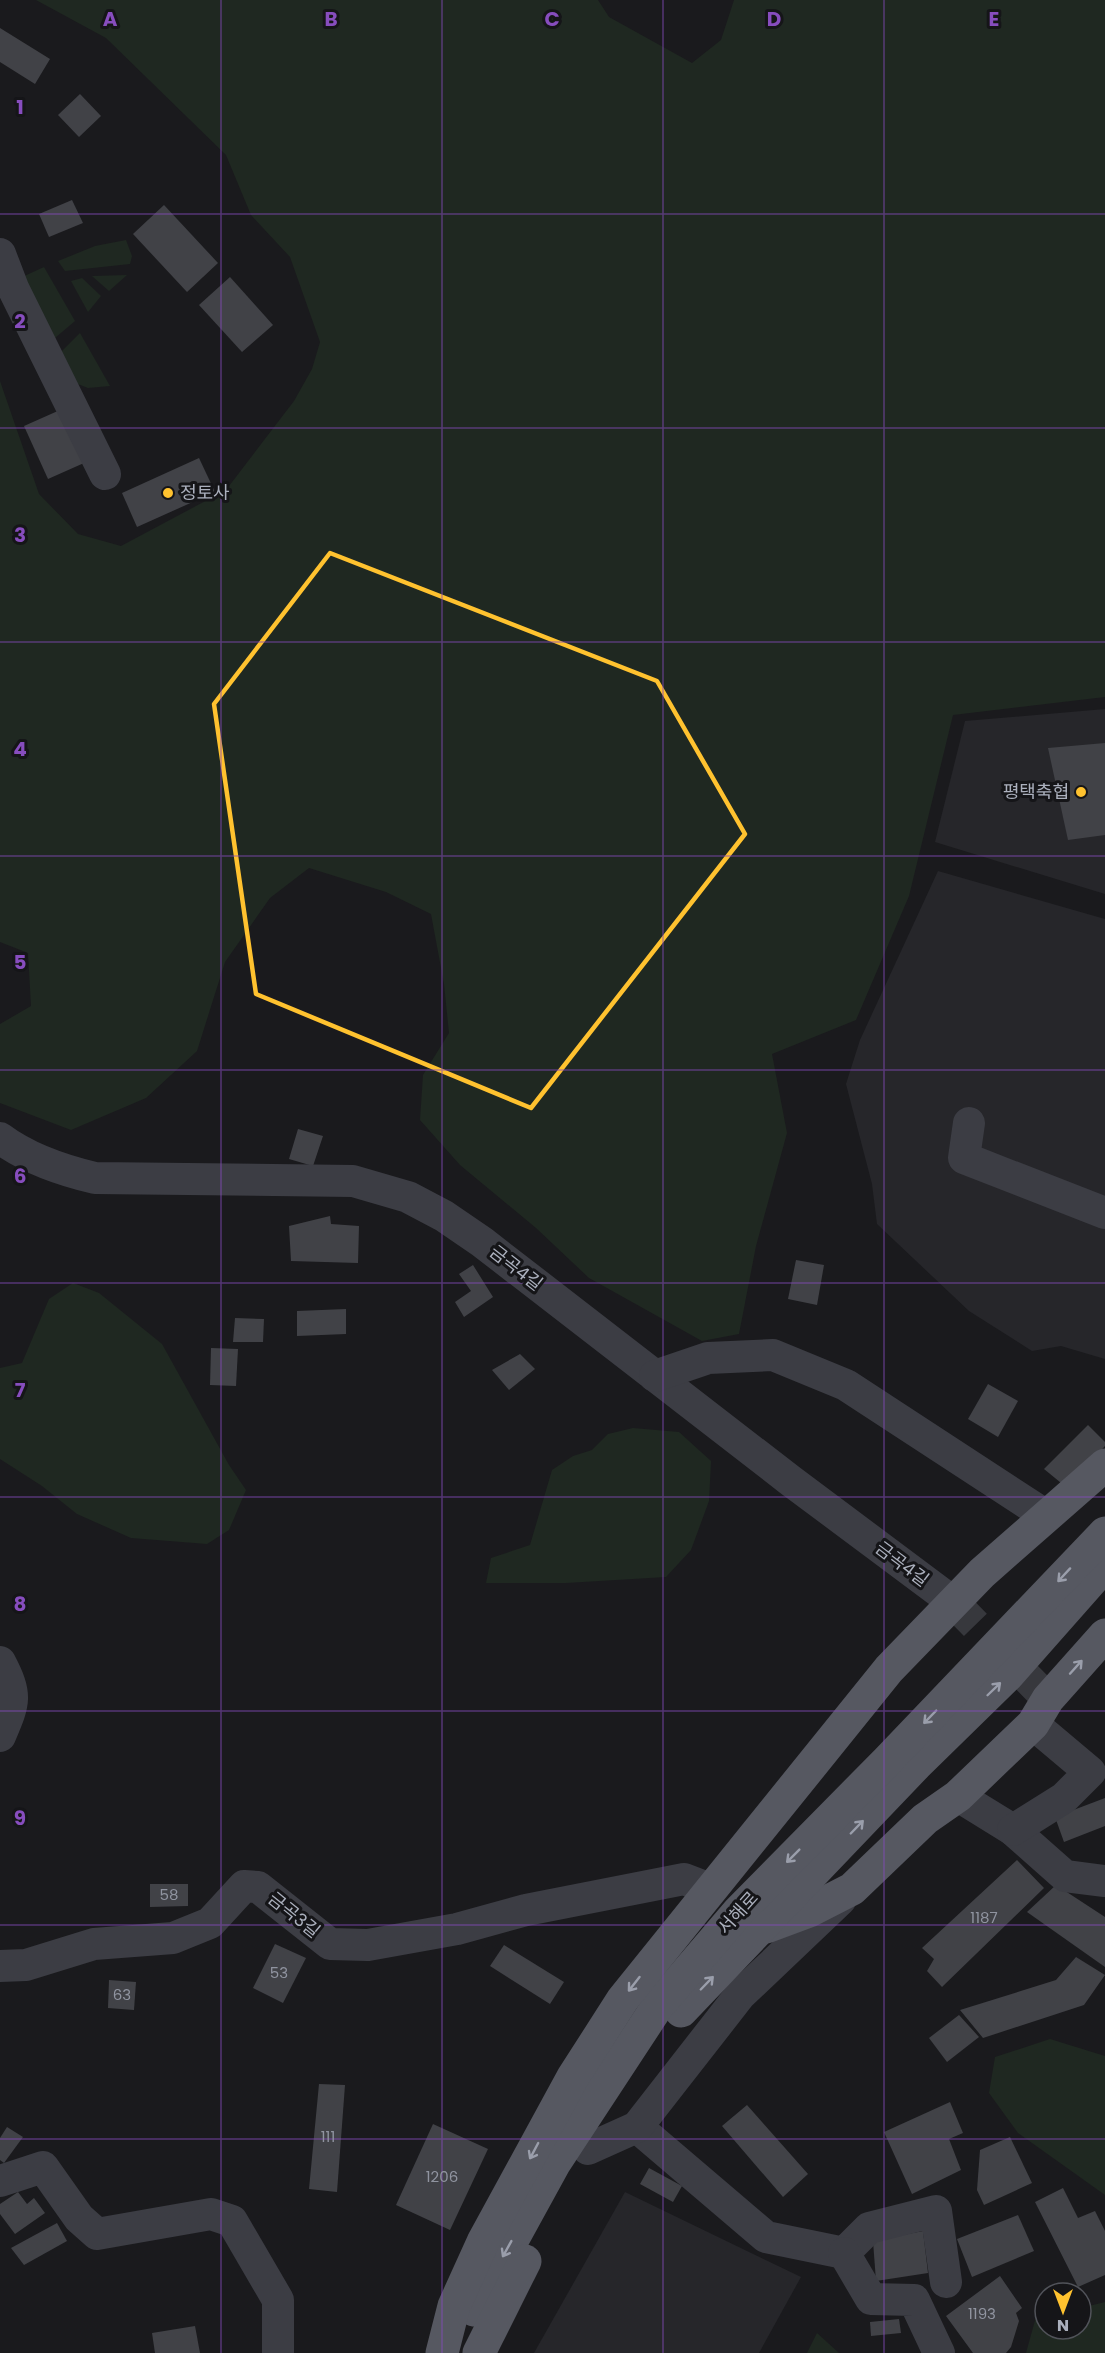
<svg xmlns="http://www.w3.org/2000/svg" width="1105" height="2353" viewBox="0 0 1105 2353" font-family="Poppins,'Noto Sans KR',sans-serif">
	<rect width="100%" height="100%" fill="#1a1a1d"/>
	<g fill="#26262a">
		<polygon points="1105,709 1105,894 935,842 965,721"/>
		<polygon points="938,871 1105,919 1105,1359 1061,1346 1032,1351 969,1311 877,1224 872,1184 846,1084 860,1040"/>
		<polygon points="625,2192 801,2277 759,2353 534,2353"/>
	</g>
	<g fill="#1f2821">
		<polygon points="36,0 598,0 609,17 692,63 721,40 734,0 1105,0 1105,697 953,715 909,896 856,1020 772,1054 787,1133 756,1246 739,1334 702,1341 589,1278 536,1228 460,1165 420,1120 423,1075 449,1033 444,984 431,914 386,892 309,868 270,898 225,962 197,1051 146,1098 71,1130 0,1103 0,1024 31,1006 28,953 0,942 0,381 39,494 78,534 121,546 226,490 294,401 312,369 320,342 290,257 251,215 226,155 106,38"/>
		<polygon points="126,240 132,256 130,264 65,271 58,261 95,246"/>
		<polygon points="44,267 75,321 49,343 20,278"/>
		<polygon points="127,275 109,291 92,276"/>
		<polygon points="82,278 101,296 88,312 71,281"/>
		<polygon points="80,333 110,386 88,388 70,381 57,356"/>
		<polygon points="73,1283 99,1293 162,1344 229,1465 246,1490 229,1530 207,1544 131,1538 77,1514 42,1486 0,1459 0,1368 22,1363 49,1299"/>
		<polygon points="633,1428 679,1432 711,1461 709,1501 691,1550 666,1577 566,1583 486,1583 491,1558 530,1545 552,1470 573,1456 592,1450 608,1434"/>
		<polygon points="1050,2039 1105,2056 1105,2195 1018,2133 989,2093 995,2057"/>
		<polygon points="1044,2288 1053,2293 1045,2293 1045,2329 1081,2329 1081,2308 1105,2302 1105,2353 1026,2353"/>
		<polygon points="817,2333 839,2353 807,2353"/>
	</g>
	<g fill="#414247">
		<polygon points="0,28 50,59 35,84 0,62"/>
		<polygon points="80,94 101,116 79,137 58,115"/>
		<polygon points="72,200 83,223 49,237 39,214"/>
		<polygon points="164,205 218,263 187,292 133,234"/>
		<polygon points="230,277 273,325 242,352 199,305"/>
		<polygon points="60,410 84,463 48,479 24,426"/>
		<polygon points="199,458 215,492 137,527 122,493"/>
		<polygon points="1105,743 1105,835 1068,840 1048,748"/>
		<polygon points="298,1129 323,1136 313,1166 289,1159"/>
		<polygon points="330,1216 331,1224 359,1226 358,1263 291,1261 289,1226"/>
		<polygon points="796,1260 824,1265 817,1305 788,1299"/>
		<polygon points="473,1265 493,1297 464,1317 455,1302 471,1291 459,1274"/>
		<polygon points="346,1309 346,1334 297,1336 297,1311"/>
		<polygon points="235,1318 264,1319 263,1342 233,1342"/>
		<polygon points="211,1348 238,1349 236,1386 210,1385"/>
		<polygon points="520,1354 535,1369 509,1390 492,1370"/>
		<polygon points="988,1384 1018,1401 998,1437 968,1419"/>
		<polygon points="1088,1425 1105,1442 1105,1446 1066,1487 1044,1469"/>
		<polygon points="1105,1798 1105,1826 1064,1842 1055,1817"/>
		<polygon points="1017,1860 1044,1888 942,1987 927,1971 934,1959 922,1948"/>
		<polygon points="150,1884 188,1884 188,1906 150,1907"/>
		<polygon points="1056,1885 1105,1917 1105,1967 1027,1912"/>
		<polygon points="275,1944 306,1958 283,2003 253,1988"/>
		<polygon points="504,1945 564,1982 550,2004 490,1966"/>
		<polygon points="1076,1957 1105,1975 1084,2005 983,2038 960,2010 1056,1980"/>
		<polygon points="109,1980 136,1982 134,2010 108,2008"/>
		<polygon points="959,2015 979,2037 947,2062 929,2038"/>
		<polygon points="319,2084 345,2085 337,2192 309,2189"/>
		<polygon points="950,2102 963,2133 949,2139 961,2170 912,2194 884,2132"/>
		<polygon points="747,2105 808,2174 783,2197 722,2126"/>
		<polygon points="433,2124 488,2149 450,2230 396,2205"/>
		<polygon points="7,2127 23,2137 4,2163 0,2160 0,2138"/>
		<polygon points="1010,2137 1032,2183 984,2205 977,2190 980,2150"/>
		<polygon points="649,2168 682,2186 673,2202 640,2184"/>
		<polygon points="1063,2188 1078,2218 1095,2211 1105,2231 1105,2275 1078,2287 1035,2202"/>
		<polygon points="18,2192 27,2204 34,2198 45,2213 15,2234 0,2214 0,2204"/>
		<polygon points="1018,2215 1034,2251 972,2277 957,2239"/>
		<polygon points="57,2223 67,2241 24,2265 11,2248"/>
		<polygon points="923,2231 928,2273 876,2281 873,2241"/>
		<polygon points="1000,2276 1022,2308 1016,2313 1019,2321 1011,2347 1006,2353 973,2353 946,2316"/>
		<polygon points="899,2319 901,2333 871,2336 870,2322"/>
		<polygon points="195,2326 200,2353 155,2353 152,2333"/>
	</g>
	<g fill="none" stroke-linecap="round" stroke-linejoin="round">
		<polyline stroke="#37383d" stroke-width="32" stroke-dasharray="32 16" stroke-linecap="butt" points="953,1602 1048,1699"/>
		<g stroke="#3c3d44" stroke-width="32">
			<polyline points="0,254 13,288 105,474"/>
			<polyline points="969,1123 964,1158 1105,1213"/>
			<path d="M0,1138C28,1159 61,1170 95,1178L353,1181L408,1197L444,1216L482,1242L791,1481L953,1602"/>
			<polyline points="655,1376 708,1358 773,1355 846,1385 1045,1515"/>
			<path d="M0,1662C18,1696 14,1703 0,1736"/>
			<polyline points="958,1796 1013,1830 1065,1876 1105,1881"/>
			<polyline points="1013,1830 1064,1798 1090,1772 1033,1724"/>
			<polyline points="0,1966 26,1965 94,1944 173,1938 210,1923 244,1886 258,1887 330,1944 368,1945 457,1929 526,1910 684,1879 710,1889"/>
			<polyline points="637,2127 766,2237 844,2253 869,2228 936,2211 946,2282"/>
			<polyline points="588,2149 637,2127 740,1995 840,1900"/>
			<polyline points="0,2181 43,2167 79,2218 97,2234 211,2214 232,2221 278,2300 278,2353"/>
			<polyline points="844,2253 871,2299 914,2300 939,2353"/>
		</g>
		<g stroke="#565861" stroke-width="33">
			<polyline points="766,1927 809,1911 852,1889 925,1819 958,1796 1033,1724 1048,1699 1105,1635"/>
			<polyline points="681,2011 916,1765 1007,1676 1105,1565"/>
			<polyline points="474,2310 554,2164 657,2007 739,1911 887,1761 1105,1533"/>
			<polyline points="442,2353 454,2306 483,2242 573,2077 623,1999 889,1669 982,1573 1105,1465"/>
			<polyline points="479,2353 525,2261"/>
		</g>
	</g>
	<defs><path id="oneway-shaft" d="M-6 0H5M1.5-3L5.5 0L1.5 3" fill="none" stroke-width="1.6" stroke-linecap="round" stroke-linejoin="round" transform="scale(1.5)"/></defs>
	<g stroke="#9a9eab">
		<use href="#oneway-shaft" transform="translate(1064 1575) rotate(133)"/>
		<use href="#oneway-shaft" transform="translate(1076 1667) rotate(-48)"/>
		<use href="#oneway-shaft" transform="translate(994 1689) rotate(-44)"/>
		<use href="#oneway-shaft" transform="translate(930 1717) rotate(134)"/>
		<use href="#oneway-shaft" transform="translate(857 1827) rotate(-46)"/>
		<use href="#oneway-shaft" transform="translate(793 1856) rotate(135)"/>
		<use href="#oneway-shaft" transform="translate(707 1983) rotate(-46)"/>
		<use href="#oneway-shaft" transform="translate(634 1984) rotate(128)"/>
		<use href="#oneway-shaft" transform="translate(534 2151) rotate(118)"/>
		<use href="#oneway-shaft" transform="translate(507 2249) rotate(119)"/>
	</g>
	<path fill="none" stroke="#ffc22f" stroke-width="4.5" stroke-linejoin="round" d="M330,553L657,681L745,834L531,1108L256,994L214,704Z"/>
	<path fill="none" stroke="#874dbe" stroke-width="1.5" stroke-opacity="0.55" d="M221,0V2353M442,0V2353M663,0V2353M884,0V2353M0,214H1105M0,428H1105M0,642H1105M0,856H1105M0,1070H1105M0,1283H1105M0,1497H1105M0,1711H1105M0,1925H1105M0,2139H1105"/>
	<g fill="#ffc22f" stroke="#151518" stroke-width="2">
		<circle cx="168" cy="493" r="6"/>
		<circle cx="1081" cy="792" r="6"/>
	</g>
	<g text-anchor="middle" stroke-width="6" stroke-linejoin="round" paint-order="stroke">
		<g font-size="15" fill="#9094a0">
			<text x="169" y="1900">58</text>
			<text x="984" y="1923">1187</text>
			<text x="279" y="1978">53</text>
			<text x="122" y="2000">63</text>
			<text x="328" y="2142">111</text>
			<text x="442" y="2182">1206</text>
			<text x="982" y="2319">1193</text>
		</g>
		<g font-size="18" fill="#abb0bd" stroke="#151518" text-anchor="start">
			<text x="180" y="499">정토사</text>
			<text x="1069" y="798" text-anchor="end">평택축협</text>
		</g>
		<g font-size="18" fill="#abb0bd" stroke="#151518">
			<text transform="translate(516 1268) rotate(38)" y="6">금곡4길</text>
			<text transform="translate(902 1564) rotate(37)" y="6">금곡4길</text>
			<text transform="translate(738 1913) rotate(-48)" y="6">서해로</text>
			<text transform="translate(294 1915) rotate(39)" y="6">금곡3길</text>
		</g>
	</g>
	<g font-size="20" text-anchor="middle" font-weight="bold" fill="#874dbe" stroke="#151518" stroke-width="6" stroke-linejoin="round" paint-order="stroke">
		<text x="110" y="26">A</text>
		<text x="331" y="26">B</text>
		<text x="552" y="26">C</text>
		<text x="774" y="26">D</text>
		<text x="994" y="26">E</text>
		<text x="20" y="114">1</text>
		<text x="20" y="328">2</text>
		<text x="20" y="542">3</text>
		<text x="20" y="756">4</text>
		<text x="20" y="969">5</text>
		<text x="20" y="1183">6</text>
		<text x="20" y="1397">7</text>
		<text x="20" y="1611">8</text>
		<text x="20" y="1825">9</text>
	</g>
	<g transform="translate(1063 2311) rotate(180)"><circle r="28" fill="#151518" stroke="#51535a" stroke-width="1.5"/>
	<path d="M0-4.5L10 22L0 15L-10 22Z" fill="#ffc22f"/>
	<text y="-9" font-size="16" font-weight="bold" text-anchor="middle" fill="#abb0bd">N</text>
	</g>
</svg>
